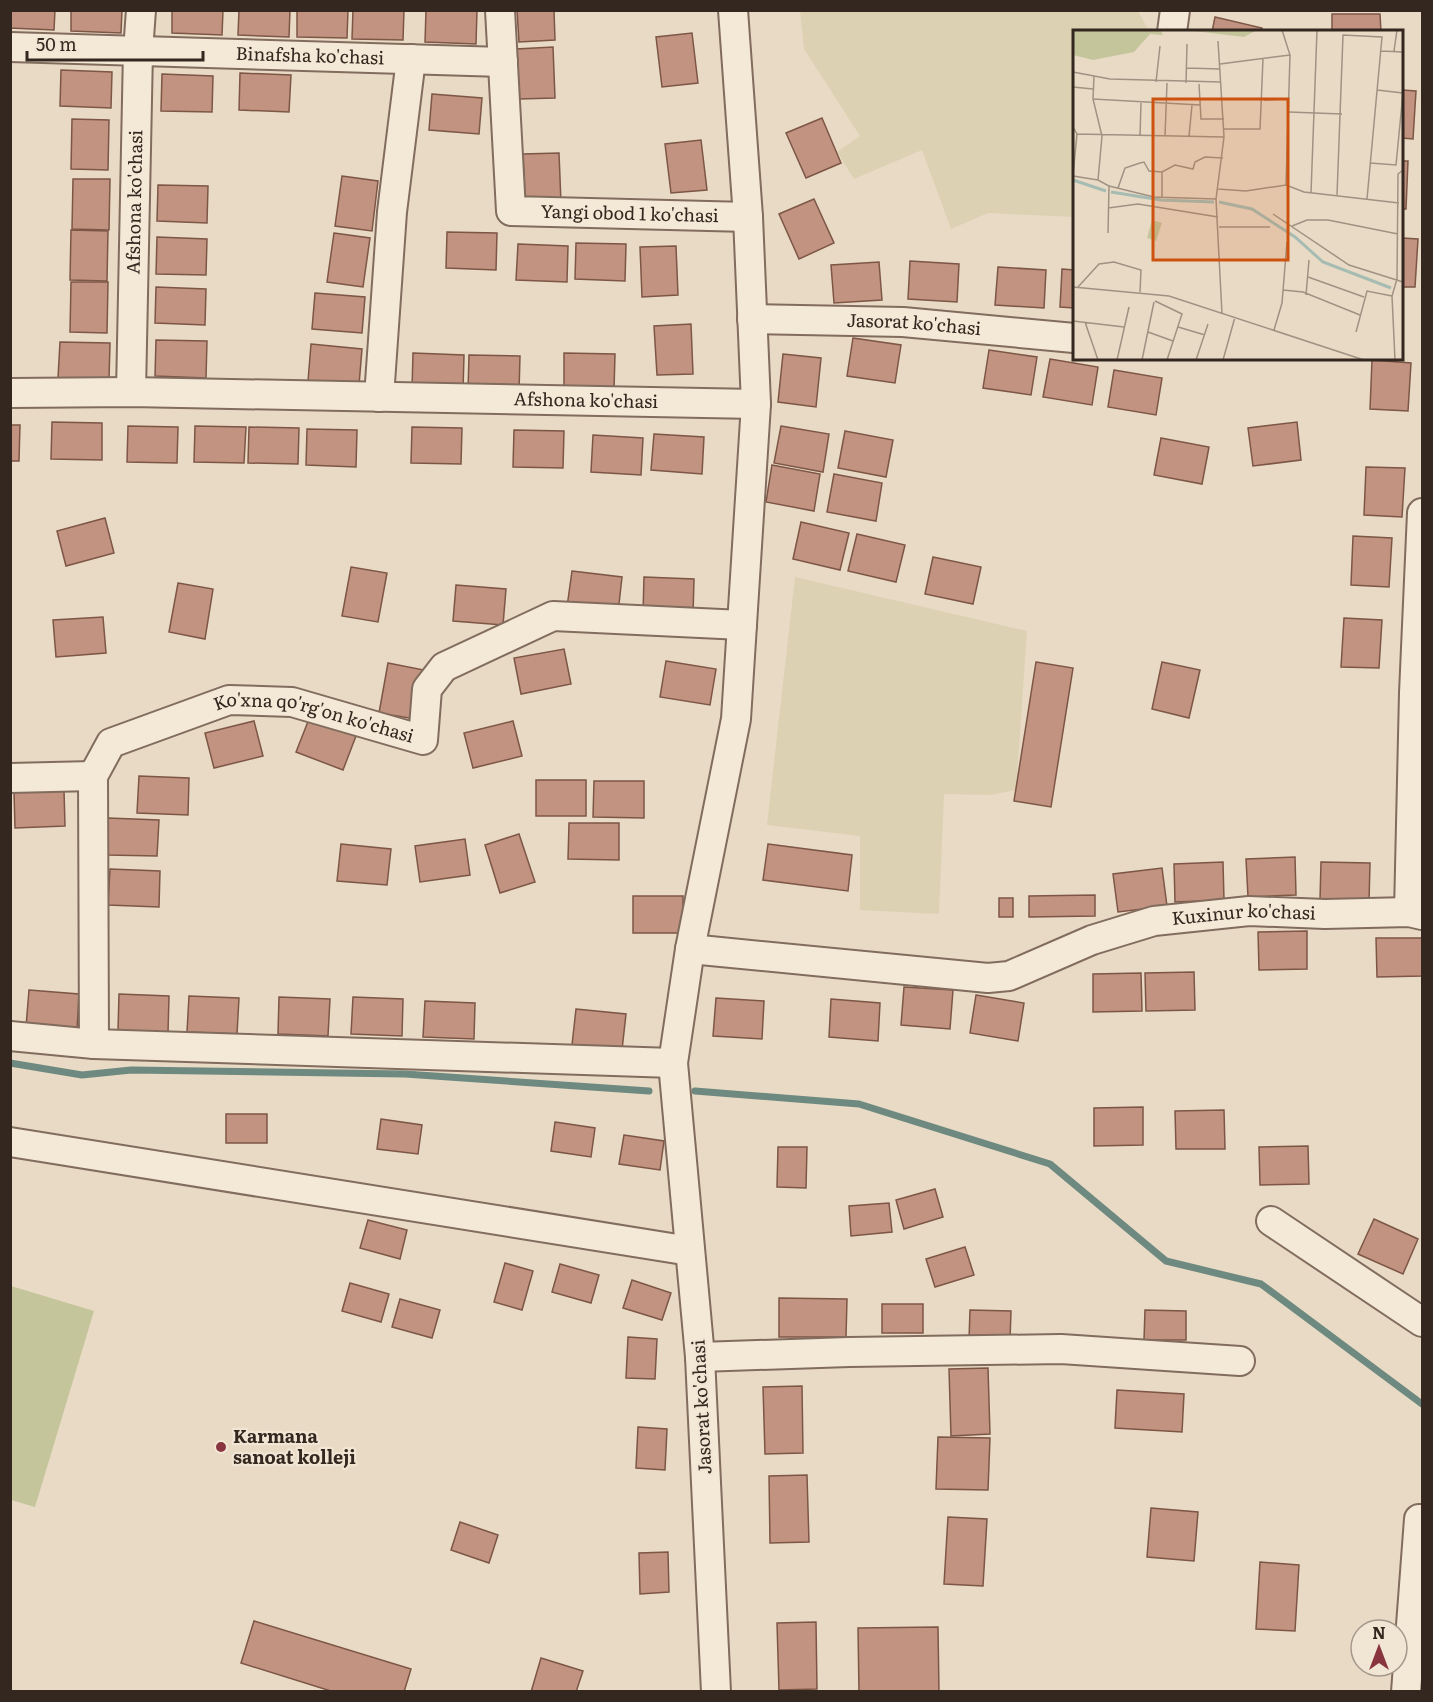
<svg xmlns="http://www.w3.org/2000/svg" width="1433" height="1702" viewBox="0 0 1433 1702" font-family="Literata,serif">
	<rect width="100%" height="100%" fill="#e8dac5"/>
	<g fill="#ddd1b4">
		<polygon points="800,11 1138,11 1149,31 1074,32 1074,217 988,213 951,229 922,150 854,179 837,152 860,136 804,49"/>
		<polygon points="795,577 1027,631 1016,790 990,795 944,794 939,914 860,910 860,836 767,825"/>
	</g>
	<polygon fill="#c5c59b" points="11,1286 94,1311 35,1507 11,1500"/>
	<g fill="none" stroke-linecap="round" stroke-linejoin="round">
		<g stroke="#6e897f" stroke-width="7">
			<polyline points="10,1063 82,1075 131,1070 405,1074 649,1091"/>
			<polyline points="695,1091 859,1104 1050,1164 1166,1261 1261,1284 1422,1404"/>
		</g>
	</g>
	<g fill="#c19380" stroke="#7d5646" stroke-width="1.5">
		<polygon points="10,10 55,10 54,30 10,28"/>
		<polygon points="71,10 122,10 121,33 71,31"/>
		<polygon points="172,10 223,10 222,35 172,33"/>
		<polygon points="239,10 290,10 289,37 238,35"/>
		<polygon points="297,10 348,10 347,38 297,37"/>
		<polygon points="353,10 404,10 403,40 352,39"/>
		<polygon points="426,10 477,10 476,44 425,42"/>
		<polygon points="517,10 554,10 555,40 519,42"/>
		<polygon points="1332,14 1380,14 1381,32 1332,32"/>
		<polygon points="1215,17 1262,28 1262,32 1212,32"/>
		<polygon points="692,33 698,83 662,87 656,37"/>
		<polygon points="553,47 555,98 519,99 516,49"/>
		<polygon points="61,70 112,72 111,108 60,106"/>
		<polygon points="240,73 291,75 289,112 239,110"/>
		<polygon points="162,74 213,76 212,112 161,111"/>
		<polygon points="1402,90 1416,91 1413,139 1402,138"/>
		<polygon points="432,94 482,98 479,134 429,130"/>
		<polygon points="822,118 841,163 806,178 786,133"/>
		<polygon points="72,119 109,120 108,170 71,169"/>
		<polygon points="701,140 707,190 671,193 665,144"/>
		<polygon points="559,153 561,203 525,204 523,154"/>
		<polygon points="1402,161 1408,161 1406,209 1402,209"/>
		<polygon points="342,176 378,181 372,231 335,226"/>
		<polygon points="73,179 110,179 109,230 72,229"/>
		<polygon points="158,185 208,186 207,223 157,221"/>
		<polygon points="814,199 834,243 799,259 779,214"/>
		<polygon points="71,230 108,231 107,281 70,280"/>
		<polygon points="447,232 497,233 496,270 446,268"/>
		<polygon points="334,233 370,238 363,287 327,282"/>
		<polygon points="157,237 207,239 206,275 156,274"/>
		<polygon points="1402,238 1418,239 1415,287 1402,287"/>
		<polygon points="576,243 626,244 625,281 575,279"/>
		<polygon points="518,244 568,246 567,282 516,280"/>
		<polygon points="676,246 678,295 642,297 640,247"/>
		<polygon points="910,261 959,264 957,302 908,299"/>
		<polygon points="879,262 882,300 834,303 831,265"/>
		<polygon points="998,267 1046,270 1044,308 995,305"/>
		<polygon points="1062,269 1074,270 1074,308 1060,307"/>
		<polygon points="71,282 108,282 107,333 70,332"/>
		<polygon points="156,287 206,289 205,325 155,323"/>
		<polygon points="315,293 365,297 362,333 312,329"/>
		<polygon points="691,324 693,374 657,375 654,326"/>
		<polygon points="853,338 901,345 895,383 847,376"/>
		<polygon points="156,340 207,341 206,378 155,376"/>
		<polygon points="60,342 110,343 109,380 58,378"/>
		<polygon points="311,344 362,349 359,385 308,381"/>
		<polygon points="989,350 1037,357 1031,395 983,388"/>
		<polygon points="413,353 464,355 463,391 412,390"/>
		<polygon points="564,353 615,354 614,390 564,389"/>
		<polygon points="783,354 821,358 816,407 778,402"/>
		<polygon points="469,355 520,356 519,392 468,391"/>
		<polygon points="1050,359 1098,367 1092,405 1043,397"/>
		<polygon points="1372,360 1411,363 1408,411 1370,409"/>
		<polygon points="1114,370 1162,378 1156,415 1108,407"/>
		<polygon points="52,422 102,423 102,460 51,459"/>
		<polygon points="1297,422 1301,460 1253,466 1248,428"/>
		<polygon points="10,425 20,425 19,461 10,461"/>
		<polygon points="128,426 178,427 177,463 127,462"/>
		<polygon points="195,426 246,427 244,463 194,462"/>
		<polygon points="781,426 829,434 823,472 774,463"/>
		<polygon points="249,427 299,428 298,464 248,463"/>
		<polygon points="412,427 462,428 461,464 411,463"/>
		<polygon points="307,429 357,430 356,467 306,465"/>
		<polygon points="514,430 564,431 563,468 513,467"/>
		<polygon points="845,431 893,440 886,477 838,468"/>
		<polygon points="654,434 704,437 702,474 651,470"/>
		<polygon points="593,435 643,438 641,475 591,472"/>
		<polygon points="1161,438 1209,447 1202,484 1154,475"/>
		<polygon points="772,465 820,474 814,511 766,502"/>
		<polygon points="1366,467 1405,468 1402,517 1364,515"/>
		<polygon points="834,474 882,483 876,521 827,512"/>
		<polygon points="105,518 114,553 66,566 57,531"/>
		<polygon points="801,522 849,533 840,570 793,559"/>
		<polygon points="857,534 905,545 896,582 848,571"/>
		<polygon points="1353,536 1392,538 1389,587 1351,585"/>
		<polygon points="933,557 981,567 973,604 925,594"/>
		<polygon points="351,567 387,573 378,622 342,616"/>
		<polygon points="572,571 622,577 618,613 567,607"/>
		<polygon points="644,577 694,579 693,615 643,614"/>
		<polygon points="178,583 213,589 205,639 169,632"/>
		<polygon points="456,585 506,589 503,625 453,621"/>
		<polygon points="103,617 106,653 56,657 53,620"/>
		<polygon points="1344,618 1382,620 1379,668 1341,667"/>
		<polygon points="564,649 571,684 521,694 514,658"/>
		<polygon points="666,661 716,669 710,705 660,697"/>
		<polygon points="1036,662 1073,668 1051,807 1014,801"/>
		<polygon points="1162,662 1200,670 1189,718 1152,709"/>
		<polygon points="388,663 424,670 415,719 379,713"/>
		<polygon points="309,719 356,736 343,770 296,752"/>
		<polygon points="254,721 263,756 214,768 205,733"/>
		<polygon points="513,721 522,756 473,768 464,733"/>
		<polygon points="139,776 189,778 188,815 137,813"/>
		<rect x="536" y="780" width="50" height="36"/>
		<polygon points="594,781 644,781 644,818 593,817"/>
		<polygon points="64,790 65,826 15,828 14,792"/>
		<polygon points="108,818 159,820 157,856 107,855"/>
		<polygon points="569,823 619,823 619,860 568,859"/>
		<polygon points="519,834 535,882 500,893 485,845"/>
		<polygon points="465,839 470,875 420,882 415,846"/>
		<polygon points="341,844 391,849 387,885 337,881"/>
		<polygon points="768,844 852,855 848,891 763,880"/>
		<polygon points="1295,857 1296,895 1248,897 1246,859"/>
		<polygon points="1223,862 1224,900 1175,902 1174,864"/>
		<polygon points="1321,862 1370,863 1369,902 1320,900"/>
		<polygon points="1162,868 1167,906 1118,912 1113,874"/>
		<polygon points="110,869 160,871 159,907 108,905"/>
		<polygon points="1095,895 1095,916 1029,917 1029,896"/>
		<rect x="633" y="896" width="50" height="37"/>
		<rect x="999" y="898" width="14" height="19"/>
		<polygon points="1307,931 1307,969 1259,970 1258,932"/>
		<polygon points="1376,938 1422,938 1422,976 1377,977"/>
		<polygon points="1194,972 1195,1010 1146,1011 1145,973"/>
		<polygon points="1141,973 1142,1011 1093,1012 1093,974"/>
		<polygon points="904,987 953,990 950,1029 901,1025"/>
		<polygon points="29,990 79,994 77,1030 26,1027"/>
		<polygon points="119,994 169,996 168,1033 118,1031"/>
		<polygon points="976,995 1024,1003 1018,1041 970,1033"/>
		<polygon points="189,996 239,998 237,1034 187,1032"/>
		<polygon points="279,997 330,999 328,1036 278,1034"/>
		<polygon points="353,997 403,999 402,1036 351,1034"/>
		<polygon points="716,998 764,1001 762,1039 713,1036"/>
		<polygon points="831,999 880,1003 878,1041 829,1037"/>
		<polygon points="425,1001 475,1003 474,1039 423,1037"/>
		<polygon points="576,1009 626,1014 622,1050 572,1045"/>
		<polygon points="1143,1107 1143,1145 1094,1146 1094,1108"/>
		<polygon points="1224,1110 1225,1149 1176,1149 1175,1111"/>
		<rect x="226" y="1114" width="41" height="29"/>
		<polygon points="381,1119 422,1125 418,1154 377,1149"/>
		<polygon points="555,1122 595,1128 591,1157 551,1151"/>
		<polygon points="624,1135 664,1141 660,1170 619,1164"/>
		<polygon points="1308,1146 1309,1184 1260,1185 1259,1147"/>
		<polygon points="778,1147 807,1147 806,1188 777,1187"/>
		<polygon points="935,1189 943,1217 904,1229 896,1200"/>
		<polygon points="889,1203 892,1232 851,1236 849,1206"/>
		<polygon points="1374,1219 1418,1239 1403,1274 1358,1254"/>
		<polygon points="368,1220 407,1230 400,1259 360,1248"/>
		<polygon points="965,1247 974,1275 935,1287 926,1259"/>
		<polygon points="505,1263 533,1271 522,1310 494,1302"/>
		<polygon points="560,1264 599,1275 591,1303 552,1292"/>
		<polygon points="632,1280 671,1293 662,1320 623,1308"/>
		<polygon points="350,1283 389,1294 381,1322 342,1311"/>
		<polygon points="779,1298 847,1299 846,1337 779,1337"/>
		<polygon points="400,1299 440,1310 432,1338 392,1327"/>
		<rect x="882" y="1304" width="41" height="29"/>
		<polygon points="970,1310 1011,1311 1010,1340 969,1340"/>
		<polygon points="1145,1310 1186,1311 1186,1340 1144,1340"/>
		<polygon points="628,1337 657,1339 655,1379 626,1378"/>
		<polygon points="988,1368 990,1434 951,1436 949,1369"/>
		<polygon points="802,1386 803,1453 765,1454 763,1387"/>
		<polygon points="1117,1390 1184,1394 1182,1432 1115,1428"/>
		<polygon points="638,1427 667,1429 665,1470 636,1468"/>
		<polygon points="938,1437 990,1438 988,1490 936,1489"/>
		<polygon points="807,1475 809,1542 770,1543 769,1476"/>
		<polygon points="1151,1508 1198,1512 1194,1561 1147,1557"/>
		<polygon points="948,1517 987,1519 983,1586 944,1584"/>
		<polygon points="460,1522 498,1535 489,1563 451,1550"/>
		<polygon points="668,1552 669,1592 640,1594 639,1553"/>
		<polygon points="1260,1562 1299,1565 1295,1631 1256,1629"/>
		<polygon points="254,1621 411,1669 404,1692 334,1692 241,1663"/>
		<polygon points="816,1622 817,1689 779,1690 777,1623"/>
		<polygon points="938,1627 939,1692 859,1692 858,1628"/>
		<polygon points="541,1658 583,1671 576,1692 531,1692"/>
	</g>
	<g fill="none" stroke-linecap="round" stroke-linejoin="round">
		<g stroke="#816c5d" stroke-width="32">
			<g id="minor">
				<path id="s1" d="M500,10L511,211L748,217"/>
				<polyline points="1172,32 1175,10"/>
				<path id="s2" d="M10,47L503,62"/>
				<path id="s3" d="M752,319L903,322L1074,338"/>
				<path id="s4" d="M131,392L138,51L141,10"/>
				<path id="s5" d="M10,393L131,392L756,404"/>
				<polyline points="379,397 392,212 411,59"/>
				<polyline points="10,778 93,776"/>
				<polyline points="1409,912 1414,693 1422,513"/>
				<path id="s6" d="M690,949L988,978L1009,976L1092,940L1154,921L1249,911L1325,914L1409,912L1422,915"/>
				<polyline points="10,1036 94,1044 673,1063"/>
				<path id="s7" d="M94,1044L93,776L111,743L229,700L292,702L423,740L427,689L444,667L553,616L742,625"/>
				<polyline points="10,1142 690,1251"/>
				<polyline points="1271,1221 1422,1322"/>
				<polyline points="700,1357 849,1352 1061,1349 1240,1361"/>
				<polyline points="716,1692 700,1357 673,1063 690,949 736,719 756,404 748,217 733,10"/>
				<polyline points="1406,1692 1419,1519"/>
			</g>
		</g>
		<use href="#minor" stroke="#f4e8d7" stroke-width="28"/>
	</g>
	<circle fill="#883540" stroke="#f1e5d4" stroke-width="2" cx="221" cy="1447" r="6"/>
	<g text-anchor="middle" stroke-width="4.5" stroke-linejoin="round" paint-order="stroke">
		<g font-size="18" fill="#33271f" stroke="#f1e5d4">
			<text dy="6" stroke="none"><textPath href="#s2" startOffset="300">Binafsha ko'chasi</textPath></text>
			<text dy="6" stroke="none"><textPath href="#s4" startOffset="190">Afshona ko'chasi</textPath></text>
			<text dy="6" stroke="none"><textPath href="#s1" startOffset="320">Yangi obod 1 ko'chasi</textPath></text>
			<text dy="6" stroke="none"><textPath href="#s3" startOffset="162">Jasorat ko'chasi</textPath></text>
			<text dy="6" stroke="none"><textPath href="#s5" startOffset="576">Afshona ko'chasi</textPath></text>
			<text dy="6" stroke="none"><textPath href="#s7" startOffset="518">Ko'xna qo'rg'on ko'chasi</textPath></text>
			<text dy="6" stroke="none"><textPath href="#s6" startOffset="566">Kuxinur ko'chasi</textPath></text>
			<text transform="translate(702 1407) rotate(-93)" y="6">Jasorat ko'chasi</text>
		</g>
		<g font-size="18" font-weight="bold" fill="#33271f" stroke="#f1e5d4" text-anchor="start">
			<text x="233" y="1443">Karmana<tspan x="233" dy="21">sanoat kolleji</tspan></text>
		</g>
	</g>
	<g transform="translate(1073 30)">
		<rect width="330" height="330" fill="#e8dac5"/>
		<path d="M0,0H87L90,5L77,4L61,22L20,30L0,25ZM113,0H184L171,7ZM79,190L89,193L83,211L74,208Z" fill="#c5c59b"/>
		<path fill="none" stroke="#a6bcb3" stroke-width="3" d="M0,150L33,161M38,162L88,170L141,172M146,172L179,179L222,207L250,232L318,258"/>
		<path fill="none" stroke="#a09283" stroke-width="1.5" d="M209,0L217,25L213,155M145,11L151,107L143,169L149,284M308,21L330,22M321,21L324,0M147,34L217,25M114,38L147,39M0,42L37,49L148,52M21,46L20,69L29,106L25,150M83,52L87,16M113,53L114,14M126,54L128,89H151M0,57L20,59M304,60L330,63M20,69L127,75M191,70L216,69M216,82L269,84M0,97L4,104L0,145M151,99H187L190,29M4,104L151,107M67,106L68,73M92,106L94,53M116,106L119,75M297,133L323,135L330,63M89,142V167M0,146L25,150L36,156L35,203M36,156L81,167L143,169M45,158L52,138L67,133L71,132L76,141L89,142L102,135L120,139L122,132L132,127L150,128M145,159L173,161L213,155L231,162L326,173M238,163L244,0M264,165L270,5L309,7L294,169M35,178L65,174L145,187M200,184L276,235L330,252M219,196L234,190H255L325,204M146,197H197M235,247L291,267M0,257L96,266L291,330M5,257L26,234L41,232L68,240L67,262M210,260L230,262L287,285M233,265L236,230M82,271L109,284L94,330M0,291L51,297M12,292L25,330M105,297L132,305M201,300L209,273L214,212M75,302L100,311M283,302L294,261L319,266M44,330L56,277M69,330L81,272M123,330L135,294M150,330L162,287M322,330L319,266L324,249L325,144L330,140"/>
		<path fill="#cd520f" fill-opacity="0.15" stroke="#cd520f" stroke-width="3" d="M80,69H215V230H80Z"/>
		<rect width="330" height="330" fill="none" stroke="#33271f" stroke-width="3"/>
	</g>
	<rect width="1433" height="1702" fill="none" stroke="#33271f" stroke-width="24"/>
	<g transform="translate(1379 1648)"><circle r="28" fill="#f1e5d4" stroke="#a5998c" stroke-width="1.5"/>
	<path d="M0-4.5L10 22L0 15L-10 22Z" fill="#883540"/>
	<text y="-9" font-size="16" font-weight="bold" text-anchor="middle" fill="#33271f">N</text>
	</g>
	<path d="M27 51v9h176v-9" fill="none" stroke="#33271f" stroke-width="3"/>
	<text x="36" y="51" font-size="18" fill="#33271f" stroke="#f1e5d4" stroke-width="4.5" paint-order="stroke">50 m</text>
</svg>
